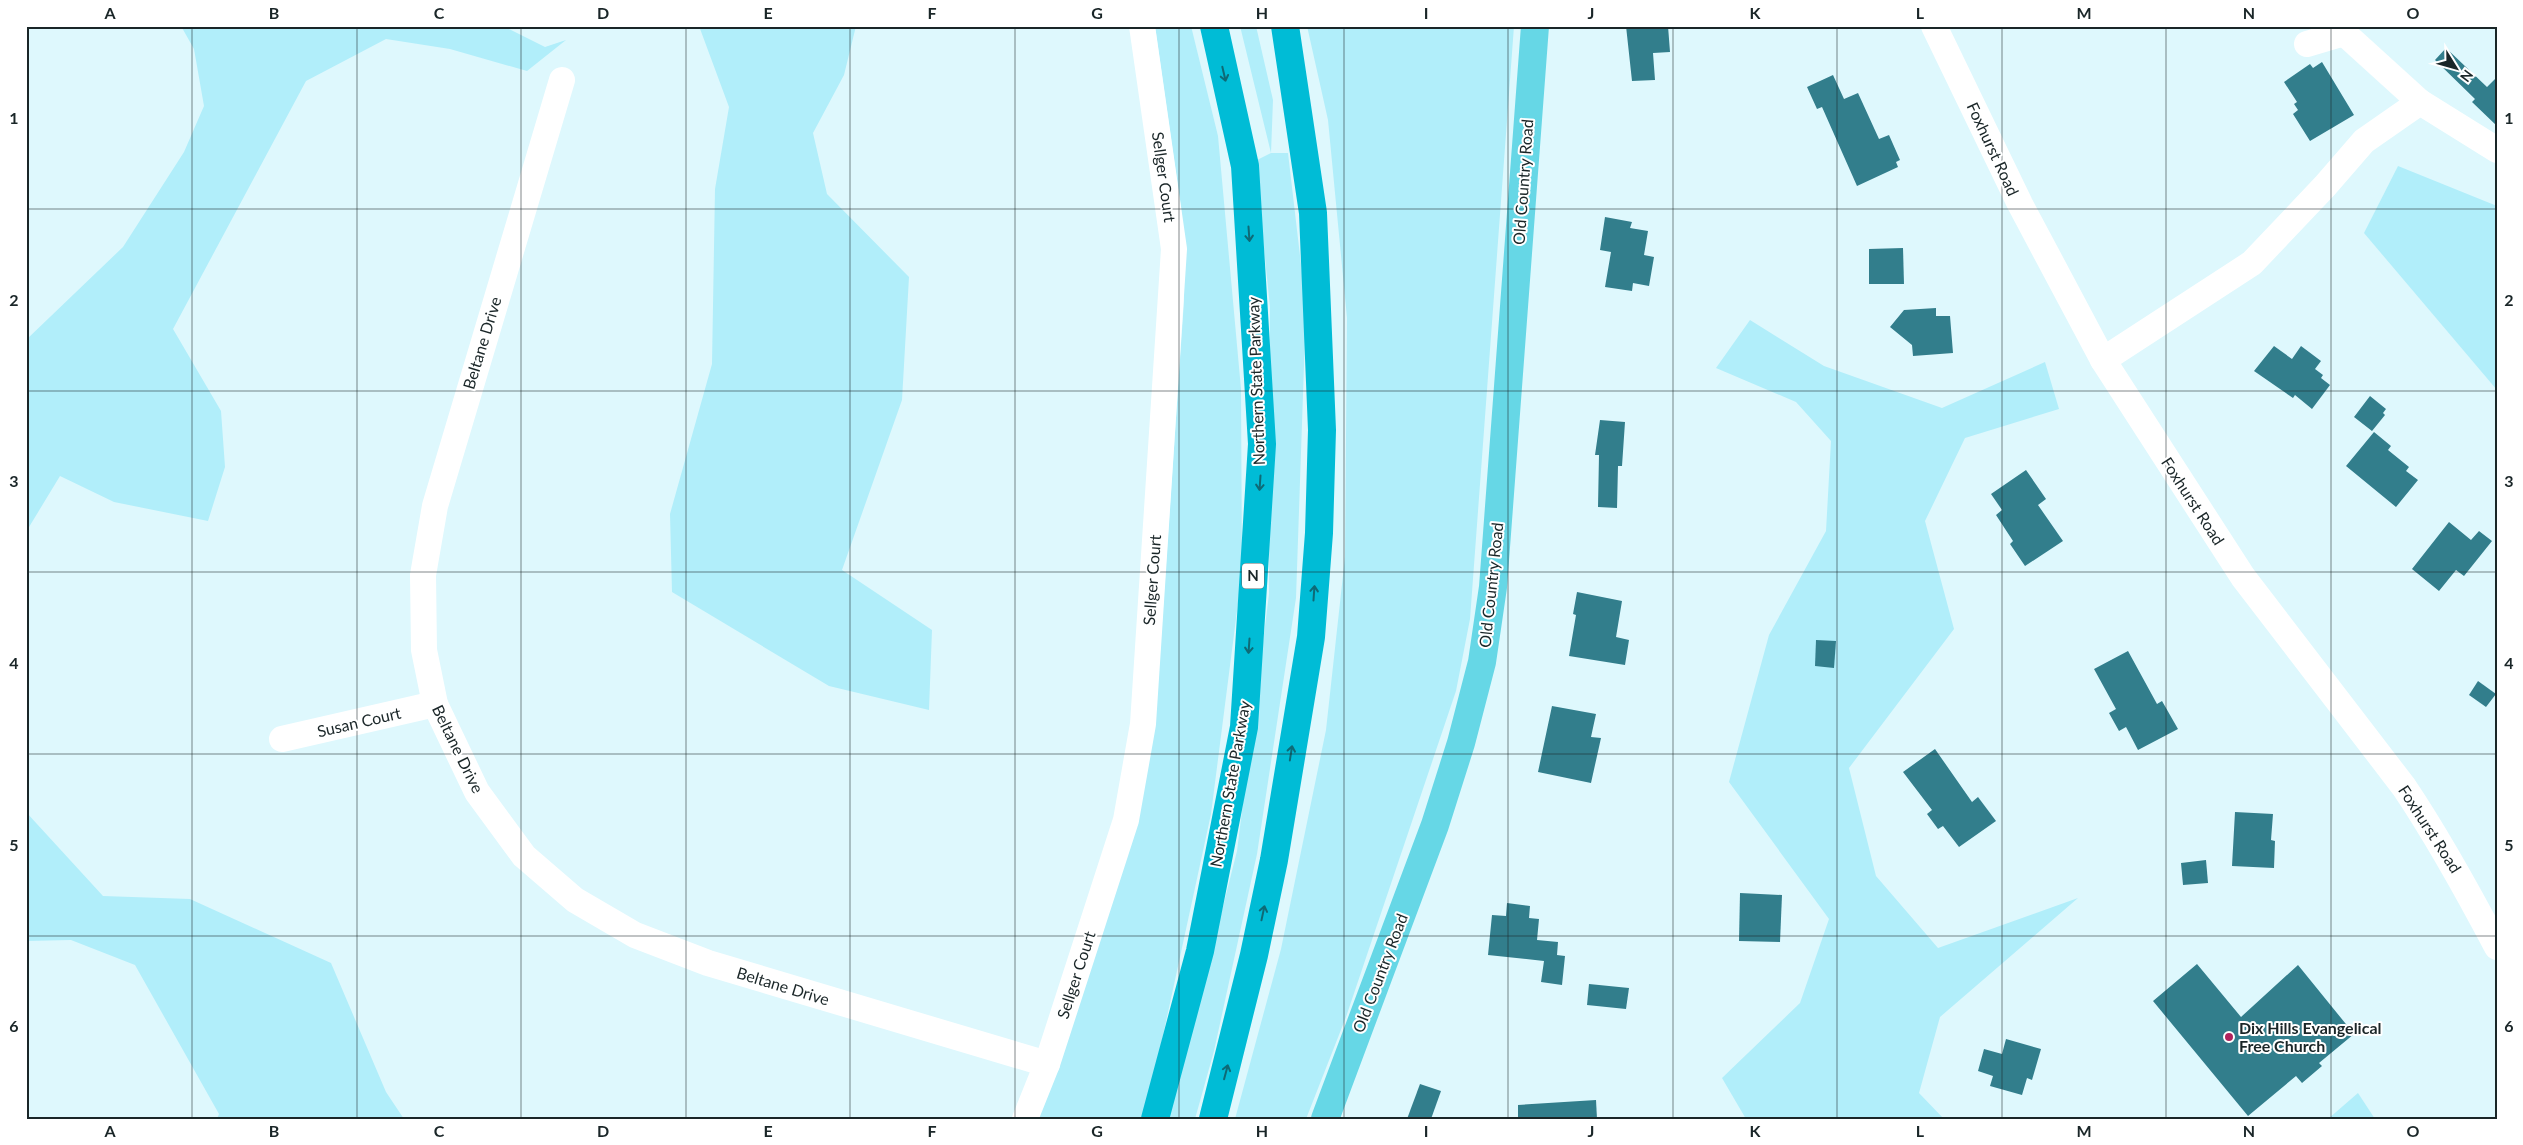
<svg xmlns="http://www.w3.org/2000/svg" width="2523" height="1145" viewBox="0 0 2523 1145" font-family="Lato,sans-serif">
	<rect width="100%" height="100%" fill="#def8fd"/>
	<g fill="#b1eefa">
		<polygon points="181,26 503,26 545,47 566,40 527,71 450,49 386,39 306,81 173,329 221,411 225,467 208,521 114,502 60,476 26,532 26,340 123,247 184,152 204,106 194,49"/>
		<polygon points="699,26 856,26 844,75 813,133 827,194 909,277 902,400 842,570 932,630 929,710 829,686 672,592 670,514 712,364 715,189 729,107"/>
		<polygon points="1155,26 1191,26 1218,136 1241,389 1242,572 1211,814 1152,1086 1141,1119 1033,1119 1156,711 1184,301 1181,208"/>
		<polygon points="1240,26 1256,26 1273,100 1271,153 1288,153 1306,307 1296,598 1257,854 1214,1051 1195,1119 1166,1119 1188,1045 1237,851 1269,594 1270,307 1255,161 1271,153"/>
		<polygon points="1307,26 1514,26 1470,619 1456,691 1346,1017 1306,1119 1235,1119 1281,949 1326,730 1345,557 1347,318 1328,120"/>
		<polygon points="2398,166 2497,206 2497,390 2364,233"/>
		<polygon points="1750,320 1824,366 1942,408 2045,362 2059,409 1965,438 1925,521 1954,629 1849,768 1876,876 1938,948 2078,898 1940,1017 1919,1093 1944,1119 1746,1119 1722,1078 1800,1003 1829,919 1729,782 1769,635 1826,531 1831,441 1796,402 1716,368"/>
		<polygon points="26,812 103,896 190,899 331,963 386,1092 404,1119 217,1119 219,1114 135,965 71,940 26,941"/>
		<polygon points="2358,1093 2375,1119 2328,1119"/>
	</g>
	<g fill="#327e8c">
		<polygon points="1626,26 1668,26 1670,52 1653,53 1655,80 1632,81"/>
		<polygon points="2446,48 2487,87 2497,77 2497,126 2472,102 2475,99 2435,60"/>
		<polygon points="2322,62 2354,115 2310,141 2293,114 2298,110 2294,104 2297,102 2284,82 2310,64 2313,68"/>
		<polygon points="1833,75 1844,99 1858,93 1879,139 1889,135 1900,160 1896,162 1898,167 1857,186 1822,107 1817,109 1807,87"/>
		<polygon points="1605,217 1632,222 1630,228 1648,231 1644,255 1654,257 1649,286 1633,283 1632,291 1605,287 1611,252 1600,250"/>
		<polygon points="1903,248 1904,284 1869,284 1869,249"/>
		<polygon points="1936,308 1936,316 1950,316 1953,353 1913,356 1912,345 1890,327 1904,310"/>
		<polygon points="2274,346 2292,359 2301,346 2321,361 2315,369 2323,375 2321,378 2330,385 2312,409 2295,395 2293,398 2254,371"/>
		<polygon points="2370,396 2386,409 2383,413 2385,415 2372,431 2354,417"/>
		<polygon points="1600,420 1625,422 1622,466 1618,466 1617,508 1598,507 1599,455 1595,455"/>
		<polygon points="2374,432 2391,446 2388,450 2409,467 2406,471 2418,480 2396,507 2346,466"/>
		<polygon points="2026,470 2046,499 2038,505 2063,541 2025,566 2010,544 2013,541 1996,515 2002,510 1991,494"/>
		<polygon points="2449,522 2471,540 2479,531 2492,541 2464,576 2456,570 2439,591 2412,569"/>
		<polygon points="1577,592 1622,601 1616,637 1629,640 1625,665 1569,656 1576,615 1573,614"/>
		<polygon points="1816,640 1836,641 1834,668 1815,666"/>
		<polygon points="2128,651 2157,704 2162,701 2178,729 2138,750 2126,727 2119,731 2109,713 2116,709 2094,669"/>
		<polygon points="2478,681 2496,694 2486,707 2469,695"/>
		<polygon points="1552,706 1596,714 1591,737 1601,738 1591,783 1538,772"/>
		<polygon points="1935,749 1972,802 1978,797 1996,821 1959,847 1943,826 1938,829 1927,814 1932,810 1903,772"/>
		<polygon points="2235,812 2273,814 2271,840 2275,841 2274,868 2232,866"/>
		<polygon points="2206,860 2208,883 2183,885 2181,863"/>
		<polygon points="1740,893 1782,895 1780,942 1739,941"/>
		<polygon points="1507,903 1530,906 1529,918 1539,919 1537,940 1558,942 1557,955 1565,956 1562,985 1541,982 1544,961 1488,955 1492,915 1506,916"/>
		<polygon points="2197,964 2241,1017 2298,965 2354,1034 2319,1063 2322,1066 2302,1083 2296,1076 2248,1116 2153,1001"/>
		<polygon points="1589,984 1629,988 1626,1009 1587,1005"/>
		<polygon points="2006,1039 2041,1049 2032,1080 2027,1078 2022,1095 1990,1086 1993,1076 1978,1071 1984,1049 2002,1054"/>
		<polygon points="1420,1084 1441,1091 1431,1119 1407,1119"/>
		<polygon points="1596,1100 1597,1119 1518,1119 1518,1105"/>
	</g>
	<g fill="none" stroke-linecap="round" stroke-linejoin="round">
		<g stroke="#fff" stroke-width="26">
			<path d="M1934,26L2020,204L2103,360L2243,577L2404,787C2439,839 2468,892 2497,947"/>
			<polyline points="2307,44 2344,33 2420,102"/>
			<polyline points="562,80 435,506 423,575 424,650 435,704 477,792 524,856 575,900 635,935 708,963 1047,1064"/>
			<polyline points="2103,360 2252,263 2325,186 2364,141 2420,102 2497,150"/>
			<polyline points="282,739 435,704"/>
			<polyline points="1025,1119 1047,1064 1126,820 1143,724 1174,249 1142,26"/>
		</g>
		<polyline stroke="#66d7e6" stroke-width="28" points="1325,1119 1435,825 1461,743 1482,662 1493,587 1535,26"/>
		<g stroke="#00bcd6" stroke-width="28">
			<polyline points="1155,1119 1200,951 1244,727 1262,444 1245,166 1214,26"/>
			<polyline points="1213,1119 1254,955 1274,860 1311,637 1319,533 1322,430 1313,213 1285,26"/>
		</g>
	</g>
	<defs><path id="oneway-shaft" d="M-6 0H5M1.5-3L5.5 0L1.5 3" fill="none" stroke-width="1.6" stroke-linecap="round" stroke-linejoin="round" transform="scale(1.25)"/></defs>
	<g stroke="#0e6a76">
		<use href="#oneway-shaft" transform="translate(1224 74) rotate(77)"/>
		<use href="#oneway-shaft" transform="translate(1249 234) rotate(86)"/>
		<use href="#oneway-shaft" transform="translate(1260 483) rotate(94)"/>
		<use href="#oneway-shaft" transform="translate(1314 593) rotate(-86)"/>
		<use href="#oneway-shaft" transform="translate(1249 646) rotate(94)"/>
		<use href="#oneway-shaft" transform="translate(1291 753) rotate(-81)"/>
		<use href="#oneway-shaft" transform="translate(1263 913) rotate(-78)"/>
		<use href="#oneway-shaft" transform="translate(1226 1072) rotate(-75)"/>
	</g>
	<path fill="none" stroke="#1a2628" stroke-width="1" stroke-opacity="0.55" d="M192,26V1119M357,26V1119M521,26V1119M686,26V1119M850,26V1119M1015,26V1119M1179,26V1119M1344,26V1119M1508,26V1119M1673,26V1119M1837,26V1119M2002,26V1119M2166,26V1119M2331,26V1119M26,209H2497M26,391H2497M26,572H2497M26,754H2497M26,936H2497"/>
	<circle fill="#b0225c" stroke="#fff" stroke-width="2" cx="2229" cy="1037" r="5"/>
	<g text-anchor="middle" stroke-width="4" stroke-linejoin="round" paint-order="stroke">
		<rect fill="#fff" stroke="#5f6768" stroke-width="1" x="1242" y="563.5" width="22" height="25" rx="4"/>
		<g font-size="15" font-weight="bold" fill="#1a2628">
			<text x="1253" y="581">N</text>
		</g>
		<g font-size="16" fill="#1a2628" stroke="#fff">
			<text transform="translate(1993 149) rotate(65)" y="6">Foxhurst Road</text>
			<text transform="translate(1164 177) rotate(82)" y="6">Sellger Court</text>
			<text transform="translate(1523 182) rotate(-86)" y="6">Old Country Road</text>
			<text transform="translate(482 343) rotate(-73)" y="6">Beltane Drive</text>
			<text transform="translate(1256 381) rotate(-92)" y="6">Northern State Parkway</text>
			<text transform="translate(2193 501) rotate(57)" y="6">Foxhurst Road</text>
			<text transform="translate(1152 580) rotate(-86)" y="6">Sellger Court</text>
			<text transform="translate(1491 585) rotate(-84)" y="6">Old Country Road</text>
			<text transform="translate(359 722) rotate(-13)" y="6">Susan Court</text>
			<text transform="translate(458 749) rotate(64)" y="6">Beltane Drive</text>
			<text transform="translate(1230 784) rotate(-80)" y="6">Northern State Parkway</text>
			<text transform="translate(2430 829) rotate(57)" y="6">Foxhurst Road</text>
			<text transform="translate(1380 973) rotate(-69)" y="6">Old Country Road</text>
			<text transform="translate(1076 975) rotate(-72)" y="6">Sellger Court</text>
			<text transform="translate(783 986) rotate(17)" y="6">Beltane Drive</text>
		</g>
		<g font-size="16" font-weight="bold" fill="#1a2628" stroke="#fff" text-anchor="start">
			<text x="2239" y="1034">Dix Hills Evangelical<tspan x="2239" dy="18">Free Church</tspan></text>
		</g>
	</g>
	<rect width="2523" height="1145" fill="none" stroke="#ffffff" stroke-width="55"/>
	<g transform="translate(2456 68) rotate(127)" stroke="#ffffff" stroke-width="4" paint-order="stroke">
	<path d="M0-4L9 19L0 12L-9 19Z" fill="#1a2628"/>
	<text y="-8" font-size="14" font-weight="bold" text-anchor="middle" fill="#1a2628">N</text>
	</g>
	<rect x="28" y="28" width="2468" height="1090" fill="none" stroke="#1a2628" stroke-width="2"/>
	<g font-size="16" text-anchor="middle" font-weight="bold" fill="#1a2628">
		<text x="110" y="19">A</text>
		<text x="274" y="19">B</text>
		<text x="439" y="19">C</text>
		<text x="603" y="19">D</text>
		<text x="768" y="19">E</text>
		<text x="932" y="19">F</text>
		<text x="1097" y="19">G</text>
		<text x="1262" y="19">H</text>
		<text x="1426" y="19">I</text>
		<text x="1591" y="19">J</text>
		<text x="1755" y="19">K</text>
		<text x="1920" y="19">L</text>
		<text x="2084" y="19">M</text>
		<text x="2249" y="19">N</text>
		<text x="2413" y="19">O</text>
		<text x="14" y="124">1</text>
		<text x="2509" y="124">1</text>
		<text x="14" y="306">2</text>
		<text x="2509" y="306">2</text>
		<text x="14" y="487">3</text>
		<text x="2509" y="487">3</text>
		<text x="14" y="669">4</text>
		<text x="2509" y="669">4</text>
		<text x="14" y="851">5</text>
		<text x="2509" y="851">5</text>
		<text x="14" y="1032">6</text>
		<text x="2509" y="1032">6</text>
		<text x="110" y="1137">A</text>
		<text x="274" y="1137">B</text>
		<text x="439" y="1137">C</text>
		<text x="603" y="1137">D</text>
		<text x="768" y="1137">E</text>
		<text x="932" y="1137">F</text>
		<text x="1097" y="1137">G</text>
		<text x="1262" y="1137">H</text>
		<text x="1426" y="1137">I</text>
		<text x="1591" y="1137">J</text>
		<text x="1755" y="1137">K</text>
		<text x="1920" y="1137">L</text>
		<text x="2084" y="1137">M</text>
		<text x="2249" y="1137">N</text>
		<text x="2413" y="1137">O</text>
	</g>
</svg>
